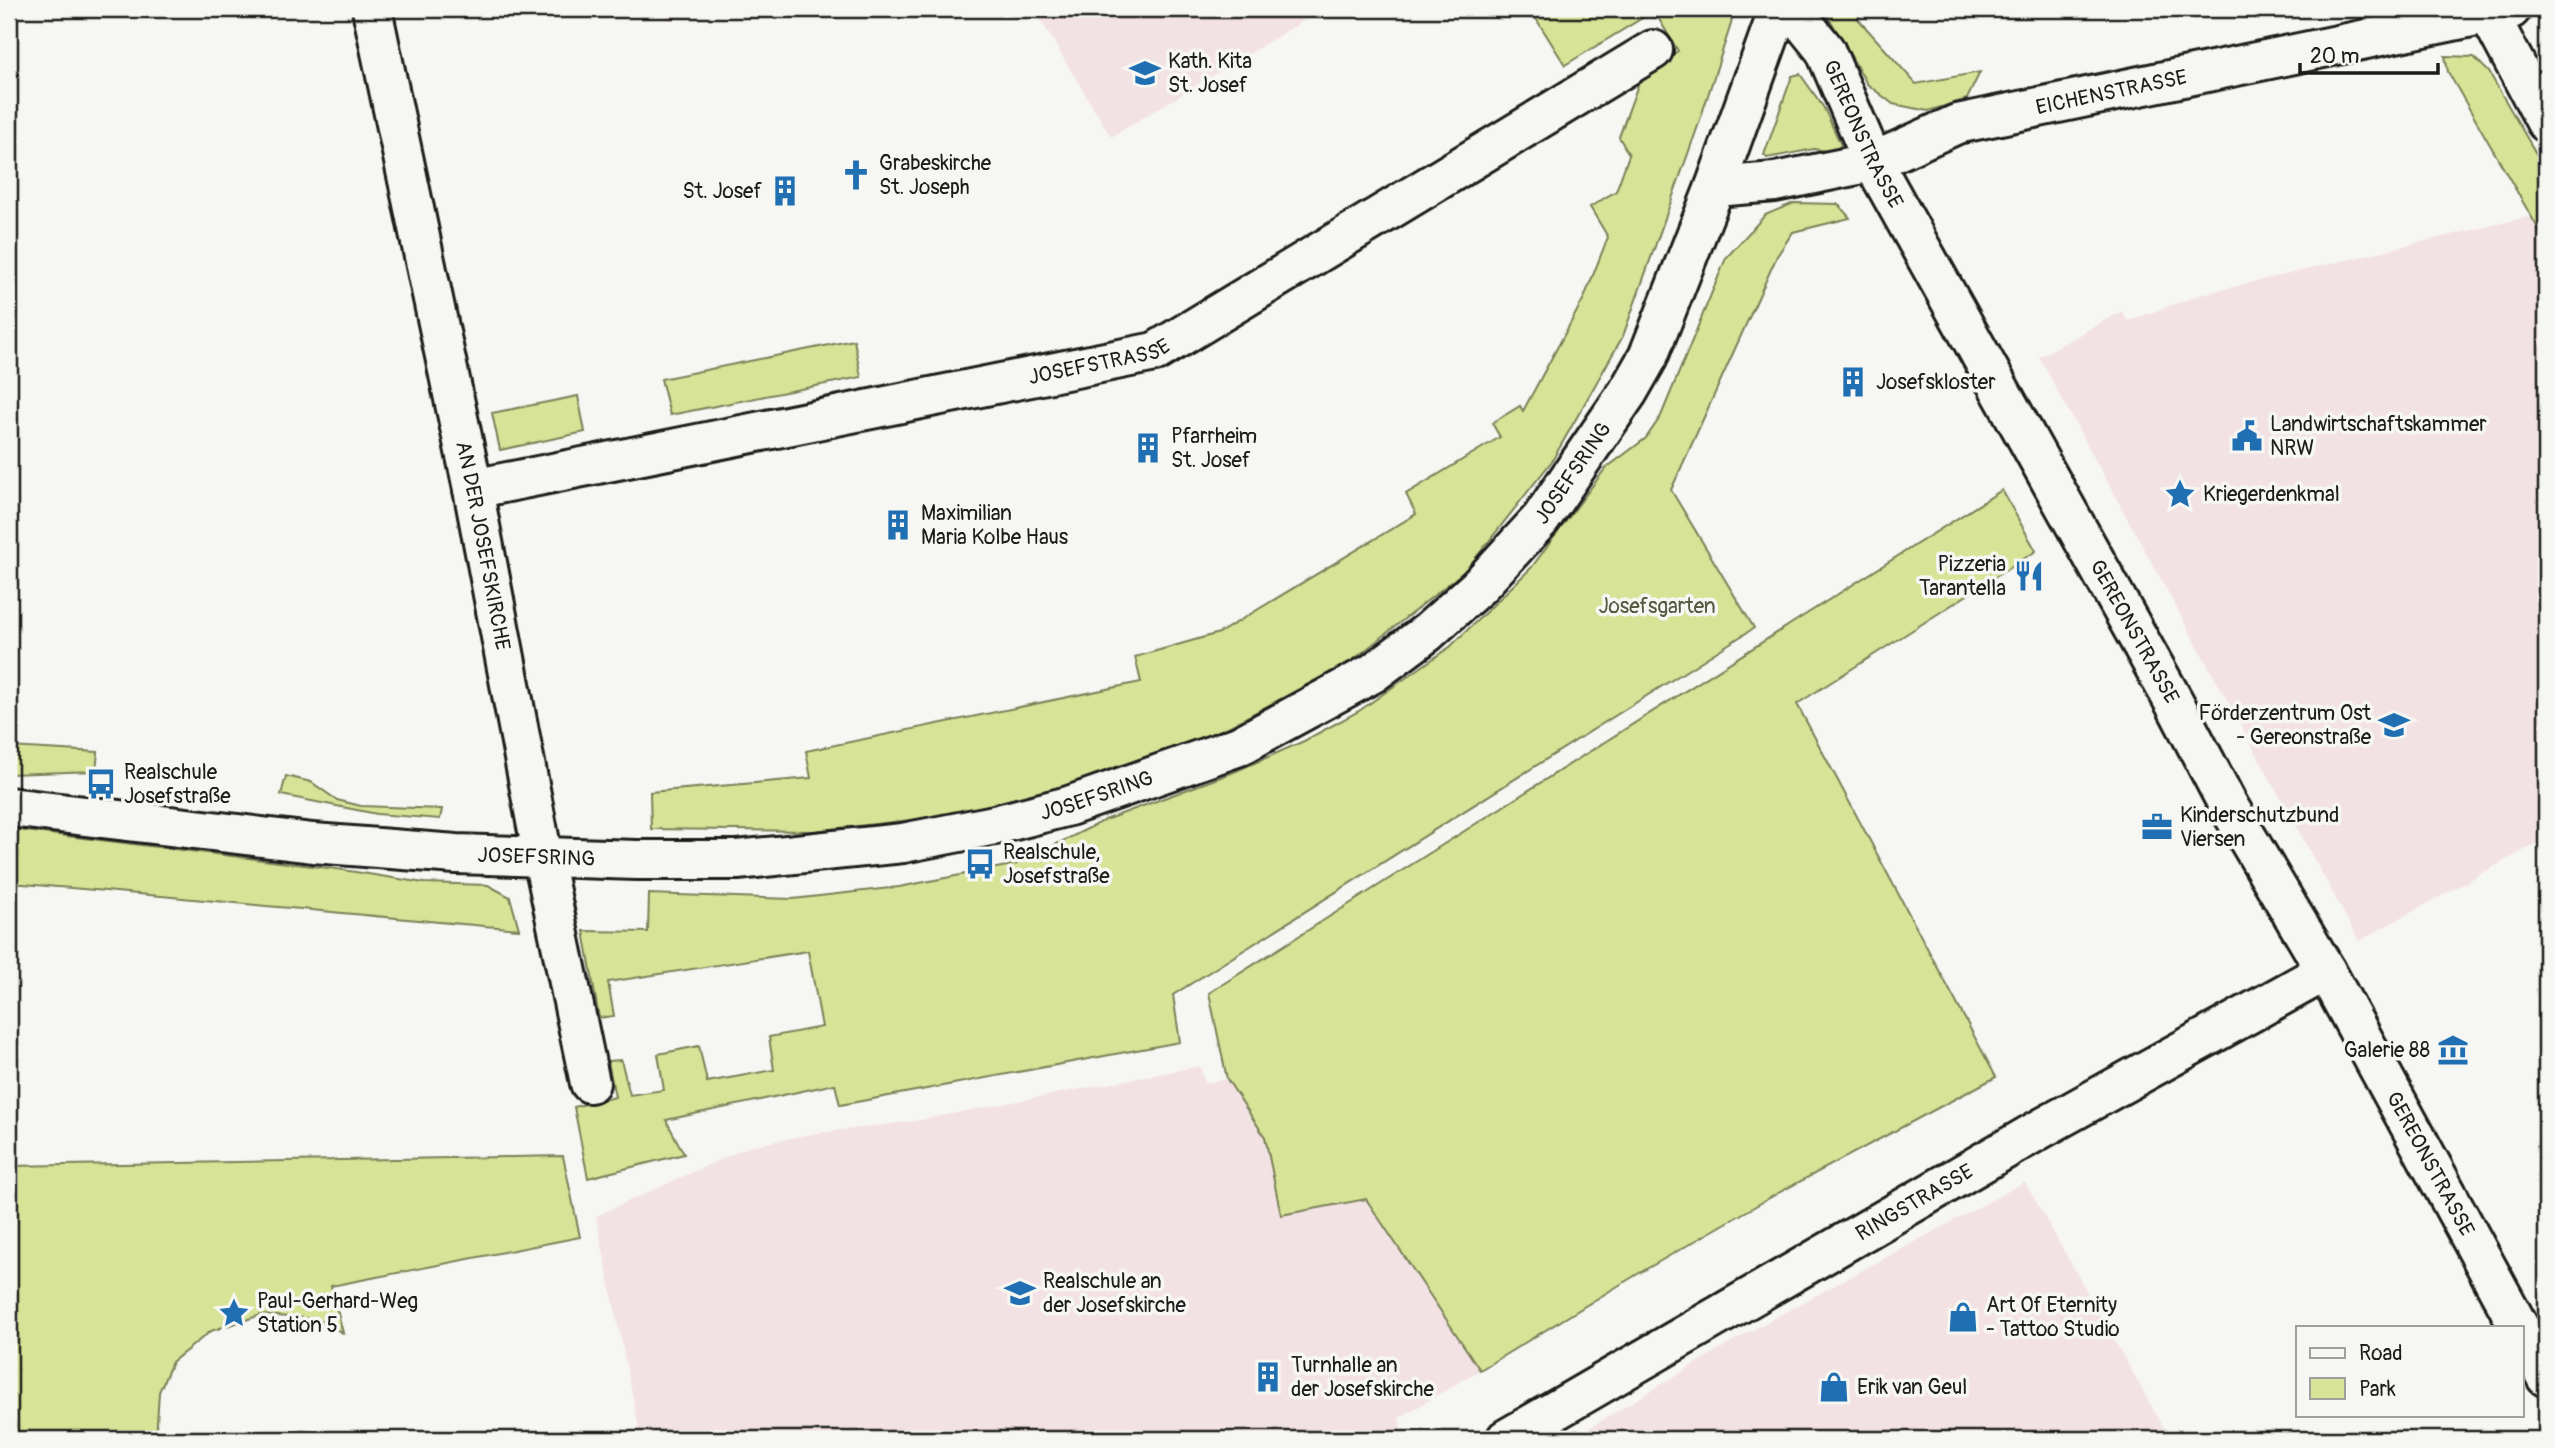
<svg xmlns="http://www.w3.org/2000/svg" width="2555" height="1448" viewBox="0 0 2555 1448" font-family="Pangolin,sans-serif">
	<rect width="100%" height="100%" fill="#f6f6f2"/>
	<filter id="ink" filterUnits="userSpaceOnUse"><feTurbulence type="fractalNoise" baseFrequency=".0143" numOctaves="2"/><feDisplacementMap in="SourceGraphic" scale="14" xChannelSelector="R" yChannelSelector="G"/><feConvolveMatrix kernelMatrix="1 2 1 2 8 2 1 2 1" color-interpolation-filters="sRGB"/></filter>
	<g filter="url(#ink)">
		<g fill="#f3e2e4">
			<polygon points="666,9 724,9 668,20"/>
			<polygon points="1034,9 1323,9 1111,137"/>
			<polygon points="2531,216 2546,242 2546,838 2359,941 2039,357 2122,311 2128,321 2203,294"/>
			<polygon points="1200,1066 1205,1083 1227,1079 1265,1137 1281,1215 1366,1199 1480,1370 1399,1418 1403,1439 641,1439 596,1216 750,1146 811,1134 915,1121"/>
			<polygon points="2025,1182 2170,1439 1571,1439 1745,1334"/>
		</g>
		<g fill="#d7e396" stroke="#7a8059" stroke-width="2">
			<polygon points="1530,9 1733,9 1731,24 1699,123 1623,336 1552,461 1467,569 1353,660 1217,733 1071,784 945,816 813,831 651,829 650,792 811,778 806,751 1141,682 1135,657 1219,633 1416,514 1406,494 1500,437 1492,423 1520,406 1523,411 1584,298 1608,237 1590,207 1616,191 1629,155 1619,137 1642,74 1678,51 1654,11 1565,65"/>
			<polygon points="1824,9 1861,9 1858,19 1916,84 1980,72 1967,99 1928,111 1893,104 1867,84"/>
			<polygon points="2445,56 2474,57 2489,72 2546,171 2546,242 2448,72"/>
			<polygon points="1800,74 1824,108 1841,145 1834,152 1814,149 1767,158 1764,155 1792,76"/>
			<polygon points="1794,203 1838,204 1850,218 1793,232 1777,256 1671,490 1754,628 1173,995 1180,1042 840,1105 835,1084 666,1120 684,1154 588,1178 574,1107 615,1097 608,1061 621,1060 630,1095 664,1090 658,1054 699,1046 707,1082 774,1070 769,1037 822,1027 808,951 608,982 614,1016 599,1018 584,931 648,932 649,894 793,899 899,887 1017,864 1105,820 1234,772 1304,741 1359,711 1451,646 1531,568 1605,469 1646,438 1661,416 1726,258 1765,215"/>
			<polygon points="854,340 861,377 670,415 661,379"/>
			<polygon points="578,396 585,432 500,450 492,413"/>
			<polygon points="2002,490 2036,551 1797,704 1996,1077 1780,1192 1636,1275 1480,1370 1366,1199 1281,1215 1265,1137 1227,1079 1209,993"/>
			<polygon points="9,747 98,752 96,771 9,774"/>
			<polygon points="286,776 311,782 337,800 361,806 442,809 440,819 377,814 281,795"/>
			<path d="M9,829L337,869L424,883L488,885L510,897L519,929C349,915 179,896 9,883Z"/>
			<polygon points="563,1156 580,1237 331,1286 343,1333 317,1319 261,1315 211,1331 172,1362 159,1392 156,1439 9,1439 9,1166"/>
		</g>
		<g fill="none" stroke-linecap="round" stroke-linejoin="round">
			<g stroke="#1c1c1c" stroke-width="44">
				<g id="street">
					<path id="s1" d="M372,9L473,489L543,858L590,1083"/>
					<path id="s2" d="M1792,9L1825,50L1873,162L2175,704L2229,807L2326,971L2519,1327"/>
					<path id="s3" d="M1715,187L1775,182L1873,162L1957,124L2511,9"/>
					<path id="s4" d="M473,489L1155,352L1653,50"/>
					<polyline points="2522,1331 2546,1377"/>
					<path id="s5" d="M1506,1439L2037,1131L2326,971"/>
				</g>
			</g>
			<g stroke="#1c1c1c" stroke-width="44">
				<g id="secondary">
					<path id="s6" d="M9,807L313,843L456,854L637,860H737L903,843L995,825L1069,806L1239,746L1373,673L1428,632L1478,587L1541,519L1628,392L1648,357L1715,187L1779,9"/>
				</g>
			</g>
			<g stroke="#1c1c1c" stroke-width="44">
				<polyline id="primary" points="2486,9 2546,122"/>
			</g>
			<use href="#street" stroke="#f6f6f2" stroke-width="38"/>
			<use href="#secondary" stroke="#f6f6f2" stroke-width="38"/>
			<use href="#primary" stroke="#f6f6f2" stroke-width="38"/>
		</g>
	</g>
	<defs>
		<g id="school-bare" transform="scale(2.415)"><path d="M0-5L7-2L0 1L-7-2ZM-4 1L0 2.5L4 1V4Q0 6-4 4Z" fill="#1f6fb2" stroke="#f6f6f2" stroke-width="2.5" paint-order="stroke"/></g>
		<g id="church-bare" transform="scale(2.415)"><path d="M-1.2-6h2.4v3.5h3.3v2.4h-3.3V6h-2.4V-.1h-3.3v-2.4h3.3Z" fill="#1f6fb2" stroke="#f6f6f2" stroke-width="2.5" paint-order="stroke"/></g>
		<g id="building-bare" transform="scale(2.415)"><path d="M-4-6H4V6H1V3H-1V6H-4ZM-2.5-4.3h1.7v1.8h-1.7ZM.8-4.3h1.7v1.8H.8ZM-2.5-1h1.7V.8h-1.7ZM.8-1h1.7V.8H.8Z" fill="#1f6fb2" stroke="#f6f6f2" stroke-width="2.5" paint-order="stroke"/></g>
		<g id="civic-bare" transform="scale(2.415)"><path d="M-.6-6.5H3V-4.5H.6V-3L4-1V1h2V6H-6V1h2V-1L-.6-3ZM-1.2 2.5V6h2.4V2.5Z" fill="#1f6fb2" stroke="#f6f6f2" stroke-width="2.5" paint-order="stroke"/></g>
		<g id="sight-bare" transform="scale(2.415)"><path d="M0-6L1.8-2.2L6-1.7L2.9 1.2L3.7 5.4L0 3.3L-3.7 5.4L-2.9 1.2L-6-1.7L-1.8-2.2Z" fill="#1f6fb2" stroke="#f6f6f2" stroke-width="2.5" paint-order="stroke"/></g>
		<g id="restaurant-bare" transform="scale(2.415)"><path d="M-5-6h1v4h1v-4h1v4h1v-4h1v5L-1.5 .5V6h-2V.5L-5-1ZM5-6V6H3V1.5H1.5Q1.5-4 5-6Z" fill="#1f6fb2" stroke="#f6f6f2" stroke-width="2.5" paint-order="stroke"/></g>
		<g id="bus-bare" transform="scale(2.415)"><path d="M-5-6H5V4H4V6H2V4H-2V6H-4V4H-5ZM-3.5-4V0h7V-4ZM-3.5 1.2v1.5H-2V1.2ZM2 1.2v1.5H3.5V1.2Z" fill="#1f6fb2" stroke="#f6f6f2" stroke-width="2.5" paint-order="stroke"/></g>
		<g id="office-bare" transform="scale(2.415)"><path d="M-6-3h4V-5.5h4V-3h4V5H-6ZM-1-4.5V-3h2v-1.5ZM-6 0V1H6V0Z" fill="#1f6fb2" stroke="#f6f6f2" stroke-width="2.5" paint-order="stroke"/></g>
		<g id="museum-bare" transform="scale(2.415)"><path d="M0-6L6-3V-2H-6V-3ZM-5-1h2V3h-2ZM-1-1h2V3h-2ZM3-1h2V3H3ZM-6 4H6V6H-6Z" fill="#1f6fb2" stroke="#f6f6f2" stroke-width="2.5" paint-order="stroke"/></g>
		<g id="shop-bare" transform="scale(2.415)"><path d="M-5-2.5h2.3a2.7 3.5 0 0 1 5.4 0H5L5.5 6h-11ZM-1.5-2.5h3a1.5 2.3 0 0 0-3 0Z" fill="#1f6fb2" stroke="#f6f6f2" stroke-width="2.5" paint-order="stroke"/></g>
	</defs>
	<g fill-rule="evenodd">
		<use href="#school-bare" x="1145" y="73"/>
		<use href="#church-bare" x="856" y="175"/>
		<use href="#building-bare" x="785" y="191"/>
		<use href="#building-bare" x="1853" y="382"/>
		<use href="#civic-bare" x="2247" y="436"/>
		<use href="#building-bare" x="1148" y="448"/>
		<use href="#sight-bare" x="2180" y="494"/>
		<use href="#building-bare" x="898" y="525"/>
		<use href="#restaurant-bare" x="2029" y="576"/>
		<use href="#school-bare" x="2394" y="725"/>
		<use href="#bus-bare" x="101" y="784"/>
		<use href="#office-bare" x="2157" y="827"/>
		<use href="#bus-bare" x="980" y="864"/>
		<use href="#museum-bare" x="2453" y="1050"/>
		<use href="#school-bare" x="1020" y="1293"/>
		<use href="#sight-bare" x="234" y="1313"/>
		<use href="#shop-bare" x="1963" y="1317"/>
		<use href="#building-bare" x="1268" y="1377"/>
		<use href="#shop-bare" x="1834" y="1387"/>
	</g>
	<g text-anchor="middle" stroke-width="7" stroke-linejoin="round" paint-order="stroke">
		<g font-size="21" fill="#1c1c1c" stroke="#f6f6f2" text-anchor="start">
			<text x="1168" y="68">Kath. Kita<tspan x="1168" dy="24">St. Josef</tspan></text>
			<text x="879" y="170">Grabeskirche<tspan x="879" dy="24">St. Joseph</tspan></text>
			<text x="762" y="198" text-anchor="end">St. Josef</text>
			<text x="1876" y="389">Josefskloster</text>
			<text x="2270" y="431">Landwirtschaftskammer<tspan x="2270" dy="24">NRW</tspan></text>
			<text x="1171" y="443">Pfarrheim<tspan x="1171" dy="24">St. Josef</tspan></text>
			<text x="2203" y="501">Kriegerdenkmal</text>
			<text x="921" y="520">Maximilian<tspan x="921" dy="24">Maria Kolbe Haus</tspan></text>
			<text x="2006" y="571" text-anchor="end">Pizzeria<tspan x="2006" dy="24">Tarantella</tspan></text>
			<text x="2371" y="720" text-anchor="end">Förderzentrum Ost<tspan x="2371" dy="24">- Gereonstraße</tspan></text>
			<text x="124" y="779">Realschule<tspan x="124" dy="24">Josefstraße</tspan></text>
			<text x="2180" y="822">Kinderschutzbund<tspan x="2180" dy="24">Viersen</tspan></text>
			<text x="1003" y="859">Realschule,<tspan x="1003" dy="24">Josefstraße</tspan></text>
			<text x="2430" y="1057" text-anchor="end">Galerie 88</text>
			<text x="1043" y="1288">Realschule an<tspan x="1043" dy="24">der Josefskirche</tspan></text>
			<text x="257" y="1308">Paul-Gerhard-Weg<tspan x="257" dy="24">Station 5</tspan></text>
			<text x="1986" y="1312">Art Of Eternity<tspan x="1986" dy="24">- Tattoo Studio</tspan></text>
			<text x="1291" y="1372">Turnhalle an<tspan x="1291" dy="24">der Josefskirche</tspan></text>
			<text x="1857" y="1394">Erik van Geul</text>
		</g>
		<g font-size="21" fill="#1c1c1c" stroke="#f6f6f2">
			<text dy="7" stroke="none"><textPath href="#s3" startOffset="410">EICHENSTRASSE</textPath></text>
			<text dy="7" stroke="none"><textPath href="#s2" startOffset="145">GEREONSTRASSE</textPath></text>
			<text dy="7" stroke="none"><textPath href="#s4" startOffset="639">JOSEFSTRASSE</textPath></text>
			<text dy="7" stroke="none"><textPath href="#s6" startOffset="1685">JOSEFSRING</textPath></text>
			<text dy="7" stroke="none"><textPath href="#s1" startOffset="548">AN DER JOSEFSKIRCHE</textPath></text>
			<text dy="7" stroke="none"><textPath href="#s2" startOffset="712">GEREONSTRASSE</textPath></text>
			<text dy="7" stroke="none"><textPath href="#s6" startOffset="1097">JOSEFSRING</textPath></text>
			<text dy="7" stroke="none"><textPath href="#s6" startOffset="530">JOSEFSRING</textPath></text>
			<text dy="7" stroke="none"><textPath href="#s2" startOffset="1321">GEREONSTRASSE</textPath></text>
			<text dy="7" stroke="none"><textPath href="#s5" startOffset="472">RINGSTRASSE</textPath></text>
		</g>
		<g font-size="21" fill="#545841" stroke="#f6f6f2">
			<text x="1657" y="613">Josefsgarten</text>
		</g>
	</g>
	<rect width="2555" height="1448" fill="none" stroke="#f6f6f2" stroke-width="35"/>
	<rect x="18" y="18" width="2520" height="1413" fill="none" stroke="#1c1c1c" stroke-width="2.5" filter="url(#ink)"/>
	<rect x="2296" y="1326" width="228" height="91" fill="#f6f6f2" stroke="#9f9f9c" stroke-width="2"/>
	<rect x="2310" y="1348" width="35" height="10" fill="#f6f6f2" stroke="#9f9f9c" stroke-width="2"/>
	<text x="2359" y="1360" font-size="21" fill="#1c1c1c">Road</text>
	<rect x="2310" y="1378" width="35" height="21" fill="#d7e396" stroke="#9f9f9c" stroke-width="2"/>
	<text x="2359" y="1396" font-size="21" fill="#1c1c1c">Park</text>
	<path d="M2300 63v10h138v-10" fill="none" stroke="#1c1c1c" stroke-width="3.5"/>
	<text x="2310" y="63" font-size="21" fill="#1c1c1c" stroke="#f6f6f2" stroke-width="5" paint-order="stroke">20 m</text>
</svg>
